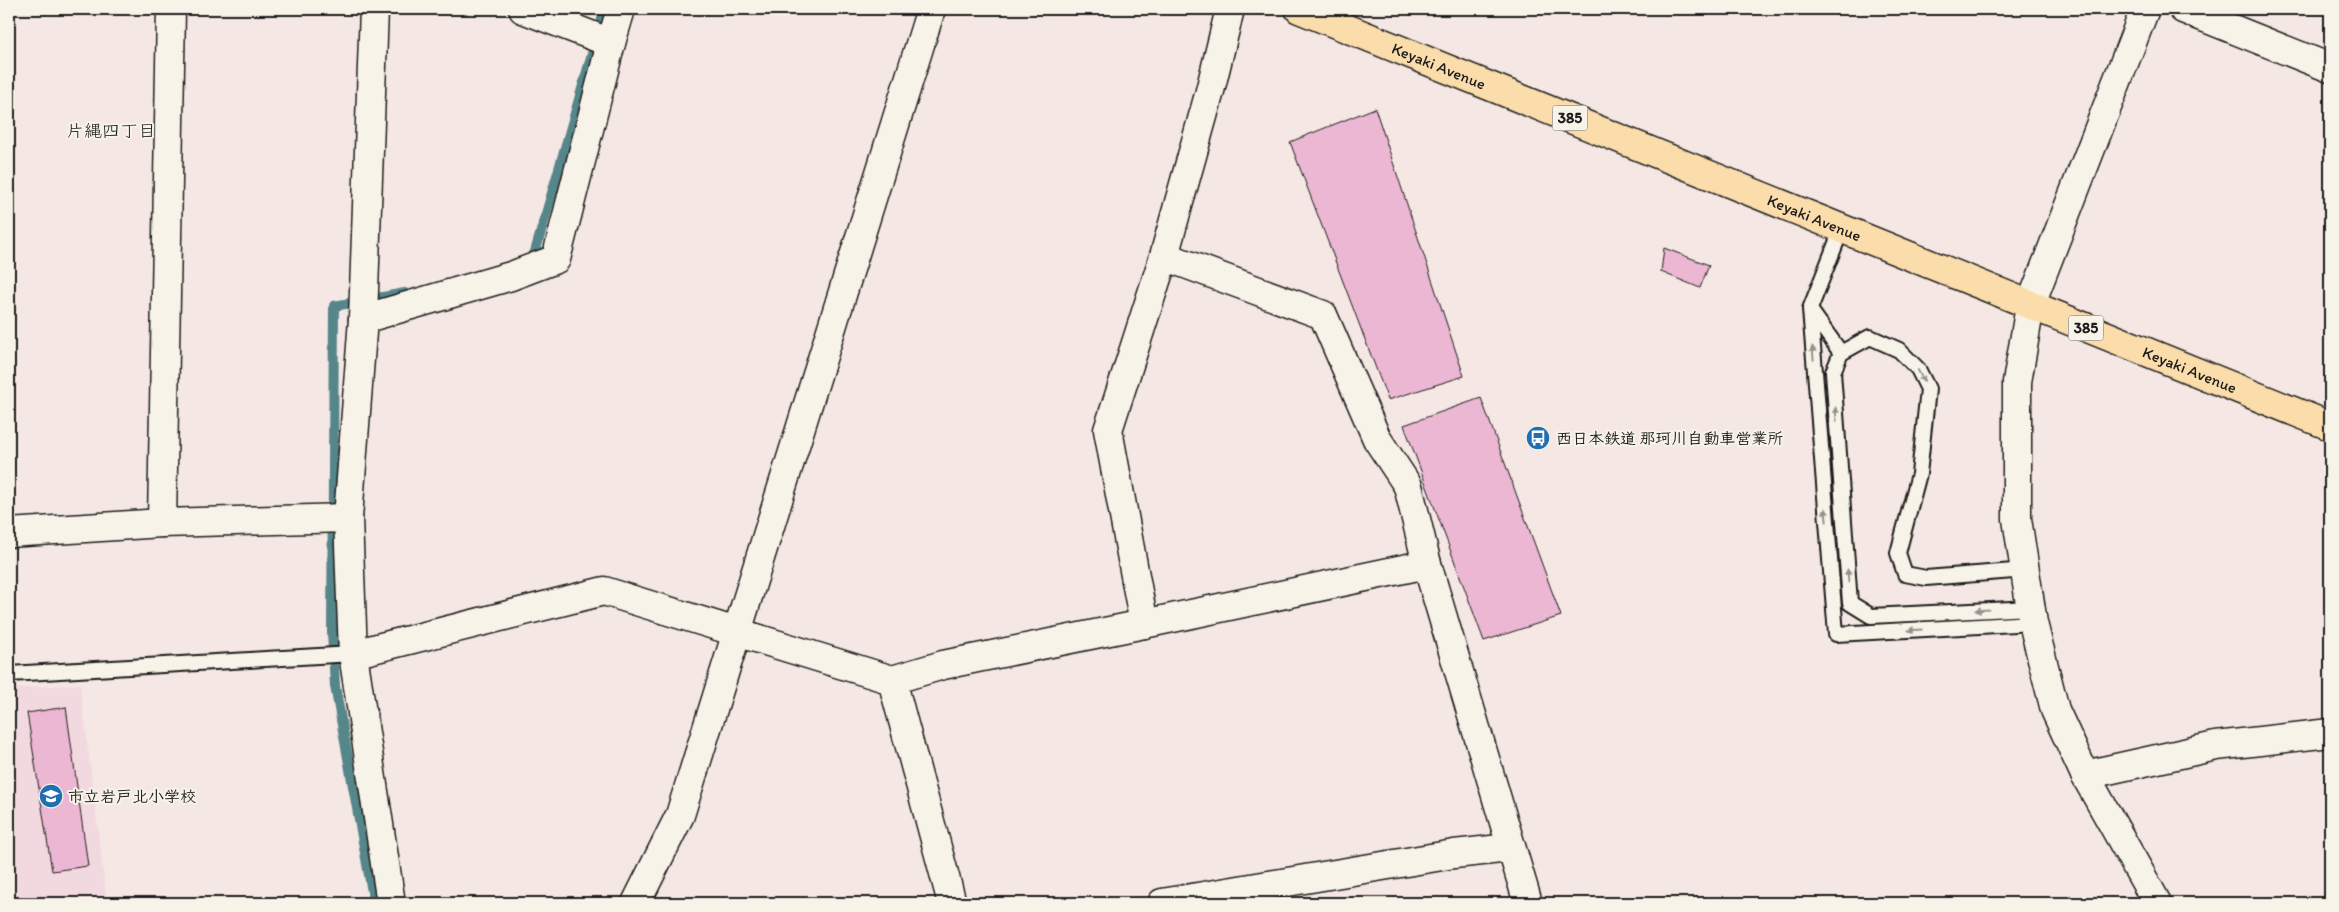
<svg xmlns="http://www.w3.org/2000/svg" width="2339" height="912" viewBox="0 0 2339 912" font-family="Itim,'Klee One',sans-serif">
	<rect width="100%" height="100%" fill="#f5e7e4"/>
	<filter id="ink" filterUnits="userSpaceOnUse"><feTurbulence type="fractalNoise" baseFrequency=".02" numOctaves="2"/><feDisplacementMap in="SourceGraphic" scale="10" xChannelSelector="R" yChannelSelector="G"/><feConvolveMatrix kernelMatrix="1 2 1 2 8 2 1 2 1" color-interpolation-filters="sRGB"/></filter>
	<g filter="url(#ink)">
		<polygon fill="#f2d9df" points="80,684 107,903 9,903 9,689"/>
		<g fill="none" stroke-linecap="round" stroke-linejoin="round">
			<g stroke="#55868a" stroke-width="10">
				<polyline points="528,263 535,252 605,9"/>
				<polyline points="374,903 335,686 332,632 334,306 405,293"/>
			</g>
		</g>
		<g fill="#ebb7d2" stroke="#1c1c1c">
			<polygon points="1375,108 1464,376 1388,400 1290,142"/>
			<polygon points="1664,248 1709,265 1700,288 1661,272"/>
			<polygon points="1481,398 1561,616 1484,641 1404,425"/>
			<polygon points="66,707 88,866 52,871 27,713"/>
		</g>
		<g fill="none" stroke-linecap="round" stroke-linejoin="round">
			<g stroke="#1c1c1c" stroke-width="18">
				<g id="lane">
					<polyline points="1842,228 1810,309 1836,634 2033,623"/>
					<polyline points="1811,311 1841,353"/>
					<polyline points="2026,570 1926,578 1905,574 1898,553 1919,474 1928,389 1918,369 1899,350 1870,337 1841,353 1833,372 1850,603 1871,616 2031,608"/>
					<polyline points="9,674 353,654"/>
				</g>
			</g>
			<g stroke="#1c1c1c" stroke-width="31">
				<g id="street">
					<polyline points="523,9 611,43 621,9"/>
					<polyline points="2145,9 2030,306 2017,382 2017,519 2033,623 2055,710 2085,775 2157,903"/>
					<polyline points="2183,9 2330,68"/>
					<polyline points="1164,256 1323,315 1377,439 1408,486 1427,564 1144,624 1108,430 1164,256 1210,91 1230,9"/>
					<polyline points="363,319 511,276 556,259 611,43"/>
					<polyline points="162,523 171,9"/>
					<polyline points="9,533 162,523 348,518"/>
					<polyline points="1427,564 1528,903"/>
					<polyline points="353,654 348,518 363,319 374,9"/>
					<polyline points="892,680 952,903"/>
					<polyline points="2085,775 2216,746 2330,733"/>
					<polyline points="391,903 353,654 604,591 892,680 943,665 1144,624"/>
					<polyline points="1162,903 1454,854 1510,848"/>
				</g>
			</g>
			<g stroke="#1c1c1c" stroke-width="31">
				<polyline id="secondary" points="636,903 680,815 931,9"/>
			</g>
			<g stroke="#1c1c1c" stroke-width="31">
				<g id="highway">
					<path id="s1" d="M1299,9L2330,426"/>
				</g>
			</g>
			<use href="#lane" stroke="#f7f3e8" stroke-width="14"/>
			<use href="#street" stroke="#f7f3e8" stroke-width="28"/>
			<use href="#secondary" stroke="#f7f3e8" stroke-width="28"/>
			<use href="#highway" stroke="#fbddab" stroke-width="28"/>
		</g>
		<defs><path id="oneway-solid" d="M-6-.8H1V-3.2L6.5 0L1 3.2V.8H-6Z" transform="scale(1.25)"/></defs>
		<g fill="#94928c">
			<use href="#oneway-solid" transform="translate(1813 353) rotate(-95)"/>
			<use href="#oneway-solid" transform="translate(1921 376) rotate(62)"/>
			<use href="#oneway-solid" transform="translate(1836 414) rotate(-94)"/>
			<use href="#oneway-solid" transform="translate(1826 515) rotate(-95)"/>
			<use href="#oneway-solid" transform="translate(1848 576) rotate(-94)"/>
			<use href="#oneway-solid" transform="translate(1982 610) rotate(177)"/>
			<use href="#oneway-solid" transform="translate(1915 630) rotate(177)"/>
		</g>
	</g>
	<defs>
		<g id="bus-disc" transform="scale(1.25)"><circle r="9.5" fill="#1f6fb2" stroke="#f7f3e8"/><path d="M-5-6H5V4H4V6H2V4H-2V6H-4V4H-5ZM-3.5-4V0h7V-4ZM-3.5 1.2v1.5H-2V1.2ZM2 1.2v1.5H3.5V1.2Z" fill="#fff"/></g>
		<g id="school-disc" transform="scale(1.25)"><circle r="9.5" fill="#1f6fb2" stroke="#f7f3e8"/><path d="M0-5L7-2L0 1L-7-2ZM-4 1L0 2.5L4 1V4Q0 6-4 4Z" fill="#fff"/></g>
	</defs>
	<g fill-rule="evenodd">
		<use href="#bus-disc" x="1538" y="438"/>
		<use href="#school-disc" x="51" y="796"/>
	</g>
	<g text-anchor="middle" stroke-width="4" stroke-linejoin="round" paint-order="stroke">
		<g fill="#f7f3e8" stroke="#5e5c59" stroke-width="1">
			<rect x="1552.5" y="105.5" width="35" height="25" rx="4"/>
			<rect x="2068.5" y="315.5" width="35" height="25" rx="4"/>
		</g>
		<g font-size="15" font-weight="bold" fill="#1c1c1c">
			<text x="1570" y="123">385</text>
			<text x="2086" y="333">385</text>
		</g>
		<g font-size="16" fill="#1c1c1c" stroke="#f7f3e8">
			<text dy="6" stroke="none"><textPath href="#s1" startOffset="151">Keyaki Avenue</textPath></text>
			<text dy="6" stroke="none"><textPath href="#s1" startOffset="556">Keyaki Avenue</textPath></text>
			<text dy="6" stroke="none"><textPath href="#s1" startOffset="961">Keyaki Avenue</textPath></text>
		</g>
		<g font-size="16" font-weight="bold" fill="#1c1c1c" stroke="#f7f3e8" text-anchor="start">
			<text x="1556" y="444">西日本鉄道 那珂川自動車営業所</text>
			<text x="68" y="802">市立岩戸北小学校</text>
		</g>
		<g font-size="18" fill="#1c1c1c" stroke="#f7f3e8">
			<text x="111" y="137">片縄四丁目</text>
		</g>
	</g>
	<rect width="2339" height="912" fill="none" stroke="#f7f3e8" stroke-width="30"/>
	<rect x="15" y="15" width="2309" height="882" fill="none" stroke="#1c1c1c" stroke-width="2" filter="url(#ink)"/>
</svg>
